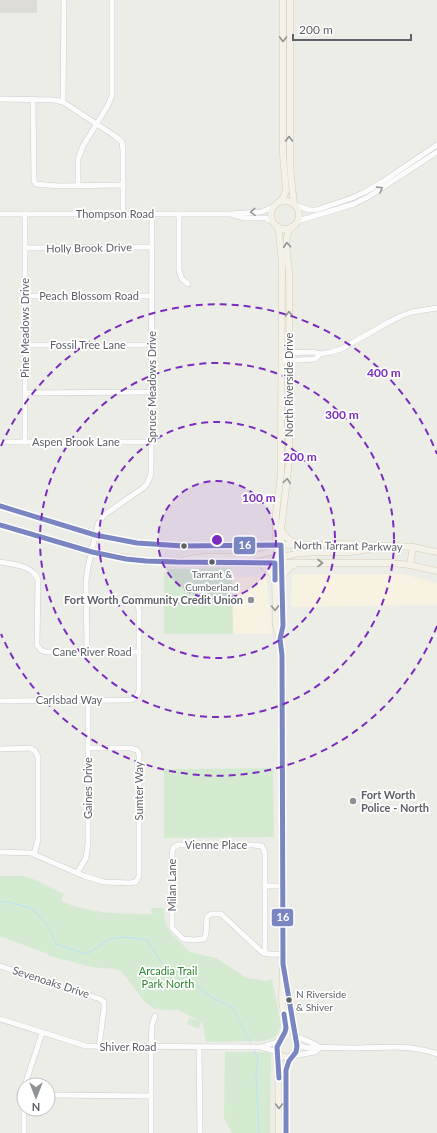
<svg xmlns="http://www.w3.org/2000/svg" width="437" height="1133" viewBox="0 0 437 1133" font-family="Lato,sans-serif">
	<rect width="100%" height="100%" fill="#edede8"/>
	<g fill="#f7f2e1">
		<polygon points="292,574 403,574 437,583 437,605 291,607"/>
		<polygon points="232,577 266,577 270,607 272,634 233,634"/>
	</g>
	<rect fill="#dedcd6" x="0" y="0" width="37" height="13"/>
	<g fill="#d4ebd1">
		<polygon points="232,568 233,634 164,634 164,574 169,569"/>
		<polygon points="273,768 274,837 164,838 164,769"/>
		<path d="M0,876H23L31,878L64,894L61,901C90,914 122,914 153,914L150,908H164L165,921L170,932L190,952L216,958L247,978L266,981L272,979L281,1025L277,1035L273,1038L263,1041L206,1042L202,1022H201L199,1029L187,1024L189,1018L200,1021L178,1010H162L157,1009H154L143,1000L122,972L115,969L91,967L50,956L48,954L2,937L0,936Z"/>
		<polygon points="225,1052 267,1052 271,1054 270,1133 232,1133 224,1118"/>
	</g>
	<g fill="none" stroke-linecap="round" stroke-linejoin="round">
		<g stroke="#bbe0f8" stroke-width="1">
			<path d="M0,902H9L33,909L50,929L56,944L86,954C93,951 99,946 105,942C117,934 134,938 147,940L163,965L176,971L213,998L233,1008L252,1046"/>
			<polyline points="253,1048 258,1058 256,1074 259,1133"/>
		</g>
		<g stroke="#cbcbca" stroke-width="6">
			<g id="minor">
				<polyline points="0,99 54,100 63,102 115,136 122,142 123,151 123,214"/>
				<polyline points="33,100 34,181 36,184 58,186 123,185"/>
				<polyline points="63,102 64,0"/>
				<polyline points="78,186 78,159 83,146 107,107 112,96 112,0"/>
				<polyline points="297,206 310,210 316,210 352,198 365,192 382,182 437,145"/>
				<polyline points="0,214 231,214 261,212 275,206"/>
				<polyline points="25,214 25,442"/>
				<polyline points="179,214 179,270 182,279 188,284"/>
				<polyline points="233,215 245,218 266,218 273,222"/>
				<polyline points="298,221 354,204 368,197 437,152"/>
				<polyline points="25,248 152,247"/>
				<polyline points="25,296 152,296"/>
				<polyline points="25,345 151,345"/>
				<polyline points="282,353 314,352 320,354 331,352 341,349 389,322 401,316 412,312 437,308"/>
				<polyline points="282,361 315,359 320,354"/>
				<polyline points="25,393 151,392"/>
				<polyline points="0,442 151,442"/>
				<path d="M0,562C13,564 34,566 38,580L37,645L41,650L46,652H139"/>
				<polyline points="87,652 86,581 88,567 98,524 104,515 143,488 147,484 151,474 152,214"/>
				<polyline points="0,701 131,700 137,697 139,690 139,610 136,598"/>
				<polyline points="0,749 30,748 35,751 38,757 38,840 34,854"/>
				<polyline points="0,852 31,853 84,876 104,882 130,883 136,882 139,876 139,754 137,750 130,748 88,748"/>
				<polyline points="77,873 86,858 88,844 88,700"/>
				<polyline points="265,886 283,886"/>
				<path d="M265,953V853L262,846L253,845H178L173,848L172,855V928L183,939L193,940L204,939L206,934L207,917L211,914H221L263,953C270,955 276,954 283,954"/>
				<polyline points="0,966 100,999 104,1002 104,1008 99,1047"/>
				<polyline points="0,1019 86,1046 261,1047 278,1052"/>
				<path d="M294,1035C303,1040 312,1041 320,1048"/>
				<path d="M296,1044L301,1046L308,1048C325,1047 341,1048 358,1048C383,1047 413,1045 437,1054"/>
				<polyline points="199,1047 200,1133"/>
				<polyline points="262,1047 280,1041"/>
				<polyline points="292,1056 315,1052 320,1048"/>
				<polyline points="25,1085 42,1033"/>
				<polyline points="48,1095 151,1096"/>
				<polyline points="24,1133 24,1109"/>
				<polyline points="151,1133 151,1047 152,1025 155,1016"/>
			</g>
		</g>
		<g stroke="#d7ceb4" stroke-width="7">
			<g id="major">
				<polyline points="290,0 290,162 291,178 294,204"/>
				<circle cx="285" cy="215" r="14"/>
				<polyline points="279,202 283,198 286,191 283,155 283,0"/>
				<polyline points="278,227 279,232 282,264 281,441 281,474 276,514 275,577 276,626 280,639 282,655 283,964 282,1001 286,1028 285,1032 277,1047 278,1053 279,1133"/>
				<polyline points="0,506 95,535 137,543 183,546 346,544 413,547 437,552"/>
				<polyline points="0,525 92,552 146,561 211,563 391,563 410,565 437,571"/>
				<path d="M282,531C285,538 290,541 297,544"/>
				<path d="M277,559C285,557 294,553 302,553C327,551 353,555 377,547"/>
				<path d="M182,561C205,554 229,558 253,556C261,555 270,552 278,550"/>
				<polyline points="260,564 265,567 275,577"/>
				<polyline points="410,565 413,547"/>
				<path d="M282,577C286,571 289,567 296,564"/>
				<path d="M281,637L283,626L281,530L288,470L289,460C289,398 290,337 289,275C289,261 282,239 291,227"/>
				<path d="M278,1053C285,1060 294,1058 297,1049L286,978"/>
				<polyline points="286,1133 286,1070 287,1064 291,1057"/>
			</g>
		</g>
		<use href="#minor" stroke="#fcfcfc" stroke-width="5"/>
		<use href="#major" stroke="#f3f1e8" stroke-width="6"/>
		<g stroke="#fff" stroke-width="8">
			<g id="bus-1">
				<polyline points="0,506 95,535 137,543 183,546 281,545 283,626 280,639 282,655 283,964 297,1046 296,1052 289,1061 286,1070 286,1133"/>
				<polyline points="0,525 92,552 126,559 146,561 176,562 275,563 275,580"/>
				<polyline points="279,1078 277,1047 285,1032 286,1028 284,1014"/>
			</g>
		</g>
		<use href="#bus-1" stroke="#7986c2" stroke-width="5"/>
	</g>
	<defs><path id="oneway-chevron" d="M-2-3.5L2.5 0L-2 3.5" fill="none" stroke-width="1.6" stroke-linecap="round" stroke-linejoin="round"/></defs>
	<g stroke="#929394">
		<use href="#oneway-chevron" transform="translate(283 39) rotate(90)"/>
		<use href="#oneway-chevron" transform="translate(289 139) rotate(-90)"/>
		<use href="#oneway-chevron" transform="translate(287 245) rotate(-94)"/>
		<use href="#oneway-chevron" transform="translate(289 314) rotate(-90)"/>
		<use href="#oneway-chevron" transform="translate(287 481) rotate(-82)"/>
		<use href="#oneway-chevron" transform="translate(320 563)"/>
		<use href="#oneway-chevron" transform="translate(275 608) rotate(89)"/>
		<use href="#oneway-chevron" transform="translate(279 1106) rotate(90)"/>
	</g>
	<g stroke="#95979b">
		<use href="#oneway-chevron" transform="translate(380 189) rotate(-31)"/>
		<use href="#oneway-chevron" transform="translate(253 212) rotate(177)"/>
	</g>
	<circle cx="217" cy="540" r="59" fill="#7b2cbf" fill-opacity=".12"/>
	<g fill="none" stroke="#7b2cbf" stroke-width="2" stroke-dasharray="7 5">
		<circle cx="217" cy="540" r="59"/>
		<circle cx="217" cy="540" r="118"/>
		<circle cx="217" cy="540" r="177"/>
		<path d="M437 626A236 236 0 0 1 1 634M1 446A236 236 0 0 1 437 454"/>
	</g>
	<g fill="#5d6167" stroke="#fff" stroke-width="1.5">
		<circle cx="184" cy="546" r="3.5"/>
		<circle cx="212" cy="562" r="3.5"/>
		<circle cx="289" cy="1000" r="3.5"/>
	</g>
	<g fill="#8f9294" stroke="#fff" stroke-width="1.5">
		<circle cx="251" cy="600" r="4"/>
		<circle cx="353" cy="801" r="4"/>
	</g>
	<g text-anchor="middle" stroke-width="3.5" stroke-linejoin="round" paint-order="stroke">
		<g font-size="10" fill="#5d6167" stroke="#fff">
			<text x="212" y="578">Tarrant &amp;<tspan x="212" dy="13">Cumberland</tspan></text>
			<text x="296" y="998" text-anchor="start">N Riverside<tspan x="296" dy="13">&amp; Shiver</tspan></text>
		</g>
		<g font-size="11" fill="#5d6167" stroke="#fff">
			<text x="115" y="218">Thompson Road</text>
			<text transform="translate(89 248) rotate(-1)" y="4">Holly Brook Drive</text>
			<text x="89" y="300">Peach Blossom Road</text>
			<text transform="translate(25 328) rotate(-90)" y="4">Pine Meadows Drive</text>
			<text x="88" y="349">Fossil Tree Lane</text>
			<text transform="translate(289 385) rotate(-90)" y="4">North Riverside Drive</text>
			<text transform="translate(152 387) rotate(-90)" y="4">Spruce Meadows Drive</text>
			<text x="76" y="446">Aspen Brook Lane</text>
			<text transform="translate(348 546) rotate(1)" y="4">North Tarrant Parkway</text>
			<text x="92" y="656">Cane River Road</text>
			<text x="69" y="704">Carlsbad Way</text>
			<text transform="translate(88 788) rotate(-90)" y="4">Gaines Drive</text>
			<text transform="translate(139 791) rotate(-90)" y="4">Sumter Way</text>
			<text x="216" y="849">Vienne Place</text>
			<text transform="translate(172 885) rotate(-90)" y="4">Milan Lane</text>
			<text transform="translate(51 982) rotate(18)" y="4">Sevenoaks Drive</text>
			<text x="128" y="1051">Shiver Road</text>
		</g>
		<g font-size="11" font-weight="bold" fill="#5d6167" stroke="#fff" text-anchor="end">
			<text x="243" y="604">Fort Worth Community Credit Union</text>
			<text x="361" y="799" text-anchor="start">Fort Worth<tspan x="361" dy="13">Police - North</tspan></text>
		</g>
		<g font-size="11" fill="#2d8630" stroke="#fff">
			<text x="168" y="975">Arcadia Trail<tspan x="168" dy="13">Park North</tspan></text>
		</g>
	</g>
	<circle cx="217" cy="540" r="6" fill="#7b2cbf" stroke="#fff" stroke-width="2"/>
	<g font-size="12" text-anchor="middle" font-weight="bold" fill="#7b2cbf" stroke="#fff" stroke-width="3.5" stroke-linejoin="round" paint-order="stroke">
		<text x="384" y="377">400 m</text>
		<text x="342" y="419">300 m</text>
		<text x="300" y="461">200 m</text>
		<text x="259" y="502">100 m</text>
	</g>
	<g stroke="#fff" stroke-width="1.5">
		<rect x="233" y="536" width="23" height="19" rx="4" fill="#7986c2"/>
		<rect x="271" y="908" width="23" height="19" rx="4" fill="#7986c2"/>
	</g>
	<g font-size="11" text-anchor="middle" font-weight="bold" fill="#fff">
		<text x="245" y="549">16</text>
		<text x="283" y="921">16</text>
	</g>
	<g transform="translate(36 1097) rotate(180)"><circle r="19" fill="#ffffff" stroke="#bec0c2"/>
	<path d="M0-3L7 15L0 10L-7 15Z" fill="#8f9294"/>
	<text y="-6" font-size="11" font-weight="bold" text-anchor="middle" fill="#5d6167">N</text>
	</g>
	<path d="M293 34v6h118v-6" fill="none" stroke="#5d6167" stroke-width="2"/>
	<text x="299" y="34" font-size="12" fill="#5d6167" stroke="#ffffff" stroke-width="3" paint-order="stroke">200 m</text>
</svg>
